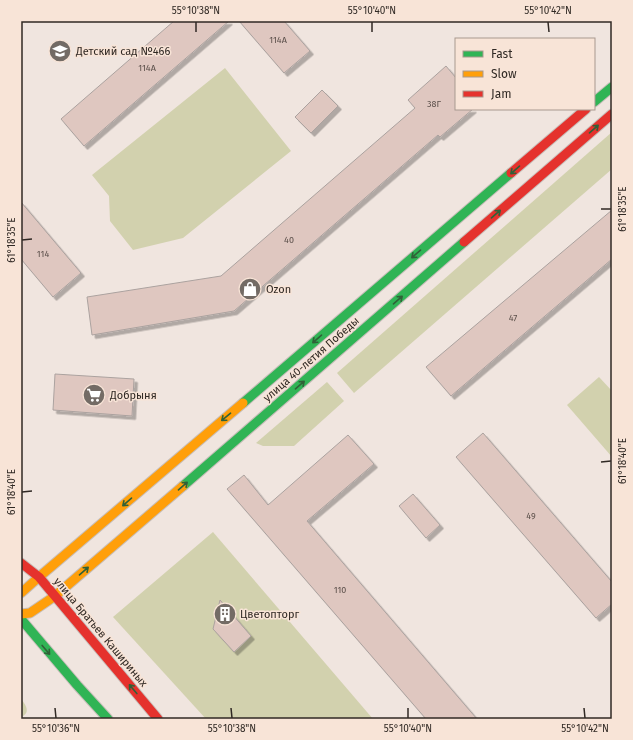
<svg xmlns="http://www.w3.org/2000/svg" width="633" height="740" viewBox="0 0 633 740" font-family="'Fira Sans',sans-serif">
	<defs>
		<filter id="shadow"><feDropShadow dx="3.5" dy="3.5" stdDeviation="0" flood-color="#0004"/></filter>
	</defs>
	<rect width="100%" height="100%" fill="#f0e5df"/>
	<g fill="#d2d1ae">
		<polygon points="225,68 291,151 183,238 133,250 110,221 109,196 92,175"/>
		<polygon points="612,132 612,169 354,393 337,373"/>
		<polygon points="599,377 612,391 612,457 567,405"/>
		<polygon points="327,382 344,401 294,446 263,446 256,443"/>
		<polygon points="213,532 373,719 206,719 113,617"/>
		<path d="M21,699C26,705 31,713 21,717Z"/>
	</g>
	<g fill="#dfc7c0" stroke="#aba29f" filter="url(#shadow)">
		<polygon points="174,21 229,21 84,146 61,119"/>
		<polygon points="239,21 284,21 310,51 284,73"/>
		<polygon points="446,66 456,78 456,109 473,109 440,137 438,135 234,311 92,335 87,297 221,276 415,108 408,100"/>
		<polygon points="322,90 338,106 311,133 295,117"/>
		<polygon points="21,202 81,273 53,297 21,259"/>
		<polygon points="612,210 612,259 451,396 426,367"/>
		<polygon points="55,374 134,379 132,416 53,410"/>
		<polygon points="483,433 612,582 612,604 596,618 456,457"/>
		<polygon points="348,435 374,464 307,521 477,719 426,719 227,489 244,475 268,505"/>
		<polygon points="413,494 440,525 426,538 399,506"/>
		<polygon points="220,600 251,636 234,652 213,629"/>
	</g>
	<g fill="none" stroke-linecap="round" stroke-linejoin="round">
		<g stroke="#c7beb9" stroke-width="11">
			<g id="fast">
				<polyline points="594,102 612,87"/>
				<polyline points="243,403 511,173"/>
				<polyline points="183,486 464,242"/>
				<polyline points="21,619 77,685 108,719"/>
			</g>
		</g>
		<g stroke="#c7beb9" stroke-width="11">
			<g id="slow">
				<polyline points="39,577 243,403"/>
				<polyline points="21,593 39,577"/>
				<polyline points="55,596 183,486"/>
				<polyline points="21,614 30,613 55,596"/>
			</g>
		</g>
		<g stroke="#c7beb9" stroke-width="11">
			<g id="jam">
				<polyline points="511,173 586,109"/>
				<polyline points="464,242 612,114"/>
				<polyline points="21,563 39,577 158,719"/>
			</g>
		</g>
		<use href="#fast" stroke="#30b455" stroke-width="9"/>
		<use href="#slow" stroke="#ff9f0a" stroke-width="9"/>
		<use href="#jam" stroke="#e5322d" stroke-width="9"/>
	</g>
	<defs><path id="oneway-shaft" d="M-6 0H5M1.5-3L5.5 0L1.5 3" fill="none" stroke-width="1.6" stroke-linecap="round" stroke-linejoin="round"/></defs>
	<g stroke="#306138">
		<use href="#oneway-shaft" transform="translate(594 129) rotate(-41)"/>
		<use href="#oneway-shaft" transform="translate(515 170) rotate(139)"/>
		<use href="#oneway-shaft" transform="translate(496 214) rotate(-41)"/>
		<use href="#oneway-shaft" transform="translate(416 254) rotate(139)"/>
		<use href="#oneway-shaft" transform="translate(398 300) rotate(-41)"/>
		<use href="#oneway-shaft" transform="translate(317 339) rotate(139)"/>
		<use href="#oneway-shaft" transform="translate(300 385) rotate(-41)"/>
		<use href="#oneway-shaft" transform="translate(226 417) rotate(140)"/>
		<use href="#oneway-shaft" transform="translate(183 486) rotate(-41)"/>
		<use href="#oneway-shaft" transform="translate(127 502) rotate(139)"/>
		<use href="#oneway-shaft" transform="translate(84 571) rotate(-41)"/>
		<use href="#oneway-shaft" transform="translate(46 650) rotate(50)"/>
		<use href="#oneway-shaft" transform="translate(133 689) rotate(-130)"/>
	</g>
	<path fill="none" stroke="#302924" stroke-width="1.5" d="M196,22V32M372,22V32M548,22L549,32M601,209H611M22,240L32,239M601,462L611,461M22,492L32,491M55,708L56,718M231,708L232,718M408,708V718M584,708L585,718"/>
	<defs>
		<g id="school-disc" transform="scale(1.15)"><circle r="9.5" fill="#736b65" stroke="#f8e4d7"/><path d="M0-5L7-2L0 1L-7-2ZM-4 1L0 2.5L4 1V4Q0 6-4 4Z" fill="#fff"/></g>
		<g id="shop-disc" transform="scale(1.15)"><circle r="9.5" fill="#736b65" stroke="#f8e4d7"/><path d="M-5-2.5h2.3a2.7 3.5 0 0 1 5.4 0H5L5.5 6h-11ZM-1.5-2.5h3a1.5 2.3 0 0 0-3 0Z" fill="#fff"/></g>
		<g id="supermarket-disc" transform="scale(1.15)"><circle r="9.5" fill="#736b65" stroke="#f8e4d7"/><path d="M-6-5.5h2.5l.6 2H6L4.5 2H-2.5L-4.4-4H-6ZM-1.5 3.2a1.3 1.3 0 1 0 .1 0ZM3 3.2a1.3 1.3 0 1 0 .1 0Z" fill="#fff"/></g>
		<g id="building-disc" transform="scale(1.15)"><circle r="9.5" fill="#736b65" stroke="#f8e4d7"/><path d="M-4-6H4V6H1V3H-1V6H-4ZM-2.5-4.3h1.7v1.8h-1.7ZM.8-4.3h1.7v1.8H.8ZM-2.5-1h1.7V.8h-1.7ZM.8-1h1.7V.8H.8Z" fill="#fff"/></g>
	</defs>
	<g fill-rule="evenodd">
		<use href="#school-disc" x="60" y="51"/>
		<use href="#shop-disc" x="250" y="289"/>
		<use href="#supermarket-disc" x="94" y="395"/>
		<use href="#building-disc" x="225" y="614"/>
	</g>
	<g text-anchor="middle" stroke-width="3" stroke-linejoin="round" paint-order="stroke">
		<g font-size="9" fill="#5c504b">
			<text x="278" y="43">114А</text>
			<text x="147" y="71">114А</text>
			<text x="434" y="107">38Г</text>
			<text x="289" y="243">40</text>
			<text x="43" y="257">114</text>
			<text x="513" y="321">47</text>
			<text x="531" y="519">49</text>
			<text x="340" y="593">110</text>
		</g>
		<g font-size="11" fill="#302924" stroke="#f8e4d7" text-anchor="start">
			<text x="76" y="55">Детский сад №466</text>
			<text x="266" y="293">Ozon</text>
			<text x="110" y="399">Добрыня</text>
			<text x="240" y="618">Цветопторг</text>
		</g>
		<g font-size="11" fill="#302924" stroke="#f8e4d7">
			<text transform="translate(311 359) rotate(-41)" y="4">улица 40-летия Победы</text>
			<text transform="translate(101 632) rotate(50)" y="4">улица Братьев Кашириных</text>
		</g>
	</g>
	<rect width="633" height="740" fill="none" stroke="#f8e4d7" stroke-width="44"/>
	<rect x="455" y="38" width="140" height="72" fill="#f8e4d7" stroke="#a8998f"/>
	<rect x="463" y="51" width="20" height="6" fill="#30b455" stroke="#a8998f"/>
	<text x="491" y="58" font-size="12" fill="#302924">Fast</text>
	<rect x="463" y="71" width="20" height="6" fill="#ff9f0a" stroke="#a8998f"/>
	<text x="491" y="78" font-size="12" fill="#302924">Slow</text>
	<rect x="463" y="91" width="20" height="6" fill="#e5322d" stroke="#a8998f"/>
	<text x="491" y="98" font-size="12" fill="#302924">Jam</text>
	<rect x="22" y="22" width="589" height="696" fill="none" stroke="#302924" stroke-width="1.5"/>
	<g font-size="10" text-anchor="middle" fill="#302924">
		<text x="196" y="14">55°10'38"N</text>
		<text x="372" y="14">55°10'40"N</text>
		<text x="548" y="14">55°10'42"N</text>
		<text transform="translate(622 209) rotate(-90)" y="4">61°18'35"E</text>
		<text transform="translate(11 240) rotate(-90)" y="4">61°18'35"E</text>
		<text transform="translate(622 461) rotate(-90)" y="4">61°18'40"E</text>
		<text transform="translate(11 492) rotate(-90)" y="4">61°18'40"E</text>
		<text x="56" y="732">55°10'36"N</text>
		<text x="232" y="732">55°10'38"N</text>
		<text x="408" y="732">55°10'40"N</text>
		<text x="585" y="732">55°10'42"N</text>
	</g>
</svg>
